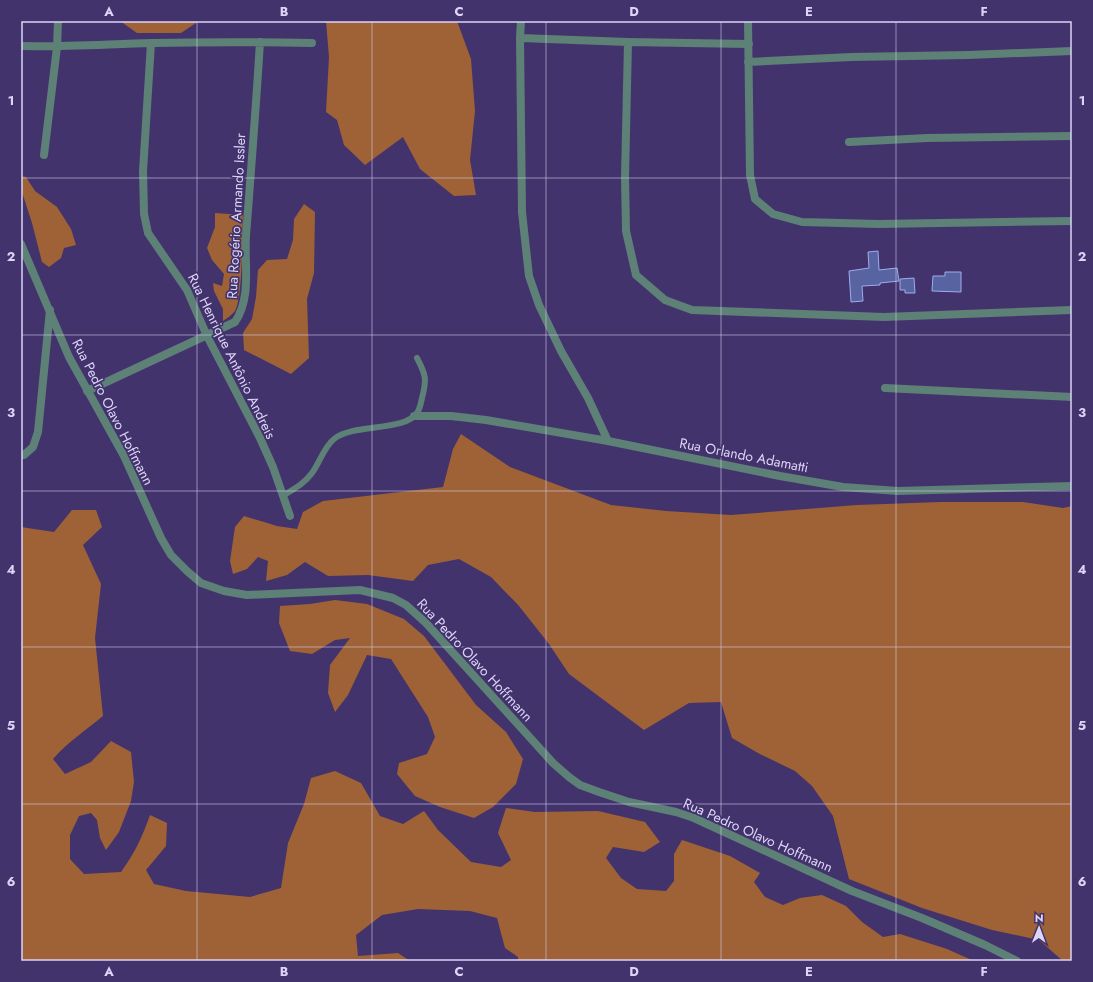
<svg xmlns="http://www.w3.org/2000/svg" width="1093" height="982" font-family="Jost,sans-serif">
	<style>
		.forest { fill: #9e6236 }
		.building { fill: #5863a1; stroke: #9eadee }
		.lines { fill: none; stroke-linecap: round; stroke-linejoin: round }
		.service { stroke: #5d8176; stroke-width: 6 }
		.minor { stroke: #5d8176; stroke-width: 8 }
		.tertiary { stroke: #5d8176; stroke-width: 8 }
		.grid { fill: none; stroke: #dcd5f8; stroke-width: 1; stroke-opacity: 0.55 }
		.labels { text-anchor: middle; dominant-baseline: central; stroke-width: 3.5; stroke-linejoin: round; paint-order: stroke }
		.street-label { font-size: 14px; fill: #dcd5f8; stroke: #43336c }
		.neatline { fill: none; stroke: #dcd5f8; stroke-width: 1.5 }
		.grid-label { font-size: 13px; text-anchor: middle; font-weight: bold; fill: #dcd5f8 }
	</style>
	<rect width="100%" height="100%" fill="#43336c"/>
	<path class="forest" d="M120 21H199L181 33H137Z
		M326 21H457L471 59 475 111 470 160 476 195 454 196 420 169 403 137 365 165 344 145 337 120 326 112 329 57Z
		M21 176 26 177 35 191 57 207 71 229 76 245 64 248 61 258 49 267 42 262 32 223 21 189Z
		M304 204 315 212 314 273 307 299 309 358 291 374 244 350 243 333 252 319 256 297 258 270 267 260 287 259 293 240 294 219Z
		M215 213 243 215C242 234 243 297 235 311 232 315 227 318 223 321V309L214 291 213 283 222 286 224 274 212 260 207 248 215 227Z
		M461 434 510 467 611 505 666 511 731 515 857 505 941 502H1023L1063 508 1072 506V961H1063L1039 940 992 930 922 908 849 879 833 816 812 786 795 771 758 753 732 738 721 702 689 703 644 730 569 674 549 644 519 606 491 577 459 559 428 565 413 581 368 575 328 576 305 562 287 575 266 581 268 561 258 557 247 569 233 574 230 561 235 527 244 516 277 526 297 529 303 512 323 501 443 487 453 449Z
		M72 510H96L102 527 83 545 101 584 95 638 103 716C86 730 68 742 53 759L65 774 91 762 111 741 131 752 134 782 131 801 119 832 106 850 100 838 97 820 91 813 79 816 70 835V859L84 874 121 872C135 852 142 838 150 815L167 823 166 846 146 870 154 884 186 891 250 897 281 888 288 843 304 804 311 778 335 771 361 783 380 816 403 824 424 811 438 830 471 862 501 867 511 860 498 833 506 808 535 812 598 811 645 822 660 842 644 852 613 847 606 858 621 878 637 889 666 891 674 881V854L682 840 730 856 760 873 754 882 765 897 783 905 800 898 822 895 846 906 862 922 883 937 900 934 947 949 974 961H518V957L505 948 497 918 470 911 418 909 382 915 356 935 358 956 398 953 410 961H21V527L54 532Z
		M335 600 367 604 404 619 424 636 476 705 506 732 523 759 516 784 493 807 474 818 440 807 415 796 397 774 399 763 427 754 435 737 428 717 391 659 367 655 348 695 335 712 328 693 330 665 350 638 335 640 312 654 290 651 279 623 280 606 310 604Z"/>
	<path class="building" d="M878 251 879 270 897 268 899 281 880 283V285L862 286 863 301 851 302 849 271 869 268 868 252Z
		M945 272H961V292L932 291 933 276H945Z
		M914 278 915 293H905V290H900V279Z"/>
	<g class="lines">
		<path class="service" d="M284 495C294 489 305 483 312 473 320 462 324 447 334 439 354 423 404 432 417 413 420 409 421 403 422 398 427 379 426 375 417 358"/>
		<path class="minor" d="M521 21 520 38 522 212 529 276 539 305 561 351 588 398 608 441
			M748 21 750 175 755 199 773 214 802 222 879 224 1072 221
			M520 38 628 42 749 44
			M628 42 625 177 626 231 636 275 665 300 692 310 884 317 1072 310
			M151 43 143 171 144 214 148 233 187 290 207 336 260 438 273 467 290 516
			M21 46C65 47 109 44 153 43 206 42 259 42 312 43
			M748 62 851 57 968 55 1072 51
			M849 142 927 138 1072 136
			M44 155 57 47 58 21
			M885 388 1072 397
			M87 391 235 322C252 297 244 264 246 236 251 171 256 107 260 42
			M414 416H451L486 420 608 441 780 476 843 487 898 491 1072 486
			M21 455H24L33 447 38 432 50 310"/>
		<path class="tertiary" d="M21 244 69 357 124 456 161 538 171 555 187 571 201 583 224 591 247 595 360 590 393 598 406 605 426 623 553 763 569 777 580 785 599 792 629 802 676 812 694 818 852 891 922 918 985 945 1017 961"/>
	</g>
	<path class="grid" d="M197 21V961M372 21V961M546 21V961M721 21V961M896 21V961M21 178H1072M21 335H1072M21 491H1072M21 647H1072M21 804H1072"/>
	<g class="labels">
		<g class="street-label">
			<text transform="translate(236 216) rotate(-87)">Rua Rogério Armando Issler</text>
			<text transform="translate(232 356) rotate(64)">Rua Henrique Antônio Andreis</text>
			<text transform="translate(113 412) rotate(63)">Rua Pedro Olavo Hoffmann</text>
			<text transform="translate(744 455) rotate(11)">Rua Orlando Adamatti</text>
			<text transform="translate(475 660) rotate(47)">Rua Pedro Olavo Hoffmann</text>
			<text transform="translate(758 835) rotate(24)">Rua Pedro Olavo Hoffmann</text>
		</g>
	</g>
	<rect width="1093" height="982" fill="none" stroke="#43336c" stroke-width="44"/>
	<g transform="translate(1039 928) rotate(1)" stroke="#43336c" stroke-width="3" paint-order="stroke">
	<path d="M0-3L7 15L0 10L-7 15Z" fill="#dcd5f8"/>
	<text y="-6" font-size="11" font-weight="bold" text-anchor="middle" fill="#dcd5f8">N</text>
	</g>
	<rect x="22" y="22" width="1049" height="938" class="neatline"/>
	<g class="grid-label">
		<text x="109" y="16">A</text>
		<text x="284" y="16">B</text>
		<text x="459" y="16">C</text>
		<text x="634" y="16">D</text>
		<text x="809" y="16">E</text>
		<text x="984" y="16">F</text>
		<text x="11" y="105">1</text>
		<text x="1082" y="105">1</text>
		<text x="11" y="261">2</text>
		<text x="1082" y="261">2</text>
		<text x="11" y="417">3</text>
		<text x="1082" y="417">3</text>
		<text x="11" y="574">4</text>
		<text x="1082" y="574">4</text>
		<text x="11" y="730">5</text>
		<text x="1082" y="730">5</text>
		<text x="11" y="886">6</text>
		<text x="1082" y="886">6</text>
		<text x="109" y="976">A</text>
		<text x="284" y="976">B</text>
		<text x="459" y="976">C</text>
		<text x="634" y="976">D</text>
		<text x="809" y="976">E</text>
		<text x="984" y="976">F</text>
	</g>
</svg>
